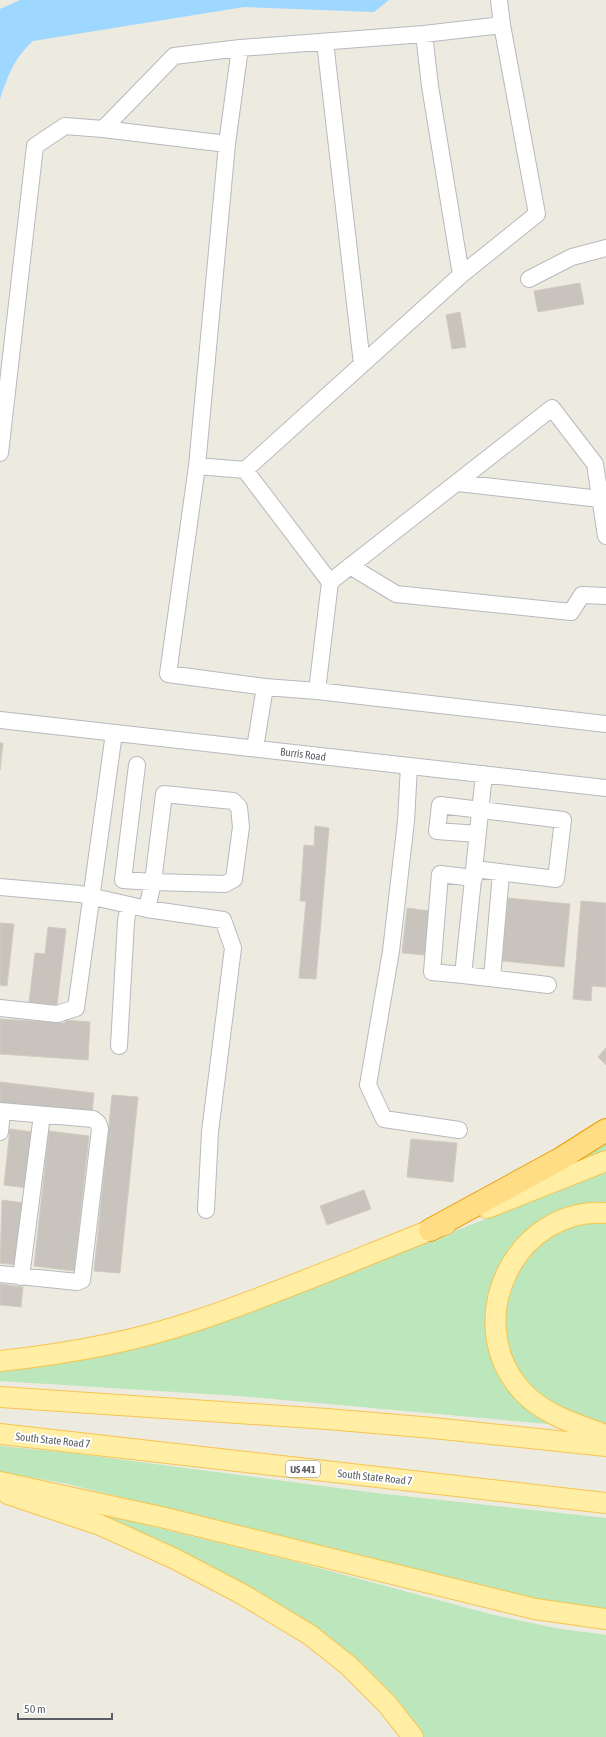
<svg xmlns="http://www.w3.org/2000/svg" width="606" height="1737" font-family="'Asap Condensed',sans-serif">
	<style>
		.green { fill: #bce6bb }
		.water { fill: #9ed7ff }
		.building { fill: #c8c4bd; stroke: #d2cbbe }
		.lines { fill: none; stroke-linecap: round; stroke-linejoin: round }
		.minor-casing { stroke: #b6b9be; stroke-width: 18 }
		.major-casing { stroke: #f8c44e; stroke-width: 22 }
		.highway-casing { stroke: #ed9d00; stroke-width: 24 }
		.minor { stroke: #fff; stroke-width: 16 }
		.major { stroke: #ffeea3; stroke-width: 20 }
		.highway { stroke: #ffdd85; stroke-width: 22 }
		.labels { text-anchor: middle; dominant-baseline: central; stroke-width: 4; stroke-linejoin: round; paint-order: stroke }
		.shield { fill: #fff; stroke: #8b8e91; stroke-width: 1 }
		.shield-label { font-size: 10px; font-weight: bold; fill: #595d62 }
		.street-label { font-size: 11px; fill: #595d62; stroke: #fff }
	</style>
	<rect width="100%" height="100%" fill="#edeae0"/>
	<path class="green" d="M606 1140V1158L564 1166Z
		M606 1171V1207L525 1234 491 1331 549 1422 548 1424 239 1396 0 1381V1365L72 1357 450 1233Z
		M599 1218 606 1219V1425L599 1424 539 1397 511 1362 502 1319 511 1278 546 1236Z
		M0 1446 71 1453 376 1493 606 1518V1609L538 1599 63 1483 0 1472Z
		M78 1508 296 1562 490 1614 555 1628 606 1635V1737H424L401 1705 375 1678 337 1643 278 1609Z"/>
	<path class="water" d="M20 0H389L374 12 244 7 33 41C14 58 8 76 0 99V9Z"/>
	<path class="building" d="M580 283 584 304 538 312 534 291Z
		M460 312 466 347 452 349 446 315Z
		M0 743H3L0 770Z
		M315 826 329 828 316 979 299 978 306 901H300L304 845 314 846Z
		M508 898 570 904 564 967 502 961Z
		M581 901 606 903V987L592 986 591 1001 573 999Z
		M407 908 430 911 425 955 402 953Z
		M0 923 14 924 7 986 0 985Z
		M48 927 66 929 57 1005 29 1002 35 953 45 954Z
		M0 1019 65 1023V1020L90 1022 88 1060 0 1054Z
		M606 1048V1065L598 1057Z
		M0 1082 94 1093 92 1114 0 1104Z
		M112 1095 138 1097 120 1273 94 1271Z
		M10 1129 33 1132 27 1188 4 1185Z
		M49 1131 89 1136 74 1271 34 1266Z
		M411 1139 457 1143 453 1182 407 1177Z
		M364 1190 371 1209 327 1225 320 1206Z
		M2 1200 24 1203 17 1265 0 1263Z
		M0 1284 23 1287 21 1307 0 1305Z"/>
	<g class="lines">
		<g class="minor-casing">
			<path id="minor" d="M424 34 430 86 461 275
				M325 42 362 364
				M103 129 174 56 240 48
				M529 279 572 257 606 248
				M0 453 35 146 65 126 103 129 227 144
				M197 466 245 470
				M458 483 600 499
				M350 566 396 594 571 612 582 595 606 596
				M330 582 245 470 461 275 537 214 502 25
				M265 687 168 674 197 466 227 144 240 48 424 34 502 25 499 0
				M317 691 330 582 552 408 595 464 606 536
				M0 720 606 788
				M255 748 265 687 317 691 606 724
				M137 765 123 880 153 882 225 884 234 879 241 827 239 807 233 801 164 794 153 882 147 909
				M409 766 406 821 391 951 368 1085 384 1119 459 1130
				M484 774 463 975 548 985
				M475 869 556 879 563 820 440 805 437 831 478 834
				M0 887 80 894 147 909 223 920 233 948 210 1132 206 1210
				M463 975 432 972 440 874 474 878
				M492 978 501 873
				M0 1008 57 1014 76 1008 114 733
				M119 1046 126 921 129 905
				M0 1111 93 1119 98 1123 100 1129 82 1280 77 1282 0 1274
				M0 1132 2 1112
				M21 1277 42 1115"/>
		</g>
		<g class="major-casing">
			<path id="major" d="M487 1208 606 1161
				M606 1213C517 1207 463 1316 517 1385 538 1413 575 1424 606 1435
				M0 1361C66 1354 134 1342 198 1320 282 1292 363 1256 446 1224
				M0 1397 327 1419 433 1428 606 1446
				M0 1434 606 1503
				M0 1482 161 1517 535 1609 606 1619
				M8 1494 100 1525 173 1558 242 1594 310 1635 349 1666 387 1704 413 1737"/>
		</g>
		<g class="highway-casing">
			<path id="highway" d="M430 1230 560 1159 606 1130"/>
		</g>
		<use href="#minor" class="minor"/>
		<use href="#major" class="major"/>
		<use href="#highway" class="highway"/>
	</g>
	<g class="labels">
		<rect class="shield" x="286" y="1461" width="34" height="16" rx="3"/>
		<g class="shield-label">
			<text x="303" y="1469">US 441</text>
		</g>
		<g class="street-label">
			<text transform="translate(303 754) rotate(7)">Burris Road</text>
			<text transform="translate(53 1440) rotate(6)">South State Road 7</text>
			<text transform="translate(375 1477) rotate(6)">South State Road 7</text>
		</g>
	</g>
	<path d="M18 1713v6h94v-6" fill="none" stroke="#595d62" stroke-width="2"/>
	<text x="24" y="1713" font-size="12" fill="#595d62" stroke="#ffffff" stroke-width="3" paint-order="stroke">50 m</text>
</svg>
